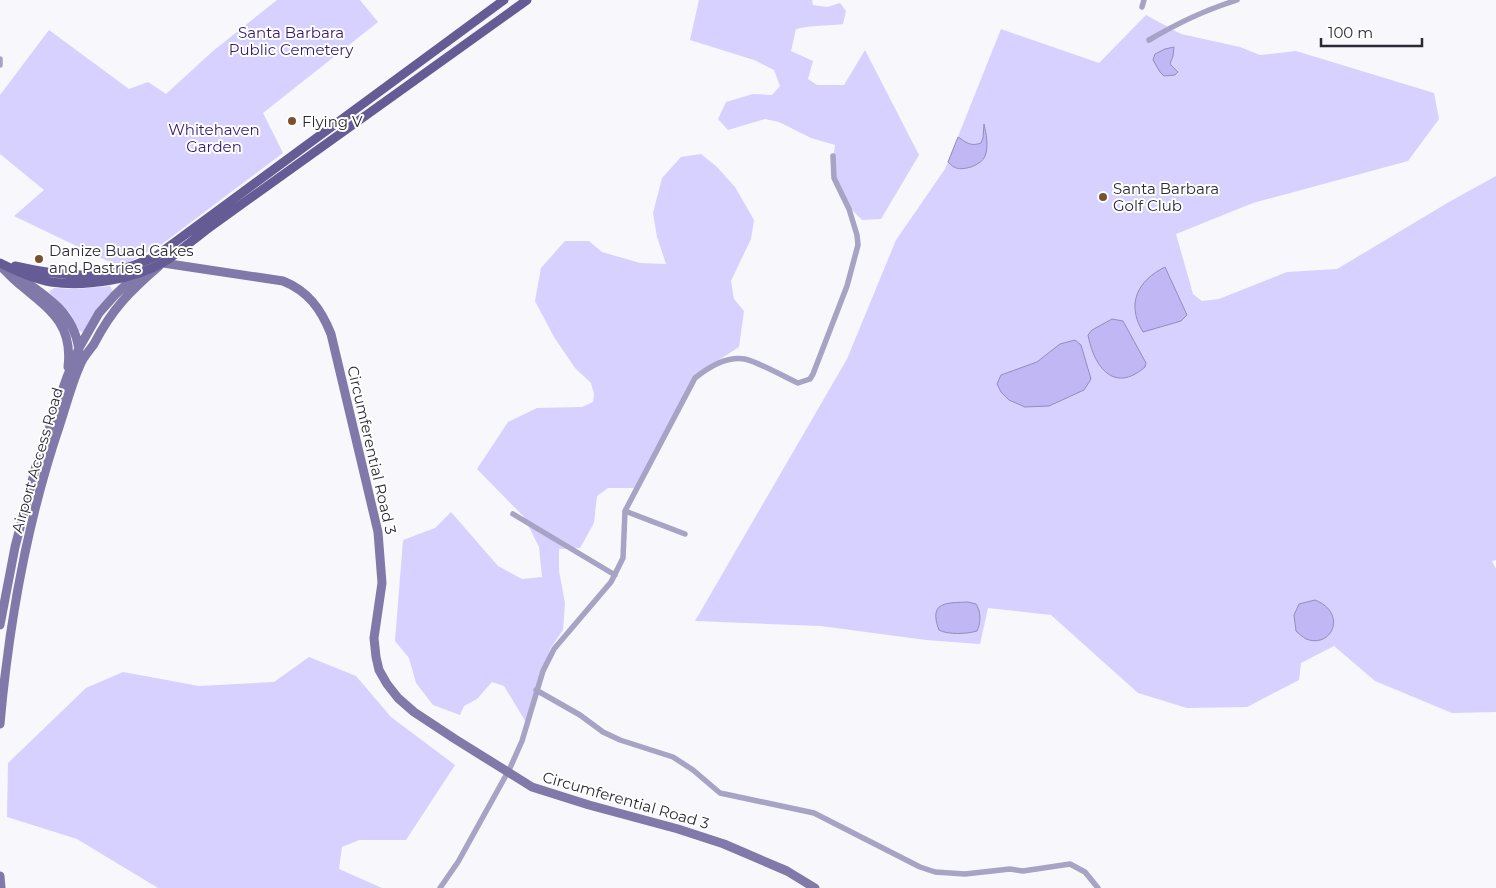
<svg xmlns="http://www.w3.org/2000/svg" width="1496" height="888" font-family="Montserrat,sans-serif">
	<style>
		.green { fill: #d6d1ff }
		.water { fill: #c0b7f4; stroke: #938dba }
		.lines { fill: none; stroke-linecap: round; stroke-linejoin: round }
		.street { stroke: #a7a3c4; stroke-width: 5.5 }
		.secondary { stroke: #8079a9; stroke-width: 9 }
		.primary { stroke: #665c95; stroke-width: 9 }
		.poi-dot { fill: #77522d; stroke: #fff; stroke-width: 2 }
		.labels { text-anchor: middle; dominant-baseline: central; stroke-width: 4; stroke-linejoin: round; paint-order: stroke }
		.park-label { font-size: 15px; fill: #351a6f; stroke: #fff }
		.poi-label { font-size: 15px; fill: #2b2a34; stroke: #fff; text-anchor: start }
		.street-label { font-size: 15px; fill: #2b2a34; stroke: #fff }
	</style>
	<rect width="100%" height="100%" fill="#f7f7fc"/>
	<path class="green" d="M277 0H360L378 22 263 113 283 153 162 244 129 262 116 265 14 216 44 190 0 154V95L49 30 129 89 148 82 166 94 213 51Z
		M699 0H812L813 5 827 7 840 3 846 11 843 24C827 26 812 25 796 29L791 51 813 61 808 79 817 85H844L865 50 919 155 881 219 862 220 845 203 831 172 835 145 811 138 779 122 765 119 728 130 718 119 726 102 753 94 772 95 780 86 774 70 754 60 690 40Z
		M1146 15 1181 34 1240 47 1260 55 1296 51 1434 93 1439 119 1408 161 1253 203 1176 234 1193 294 1202 301 1219 299 1287 272 1337 269 1449 202 1496 176V560L1492 561 1496 569V712L1452 713 1375 681 1334 646 1301 663 1299 680 1247 707 1187 708 1138 693 1051 615 988 608 980 644 926 640 821 626 695 621 847 359 896 240 945 169 1001 29 1099 63Z
		M701 154 717 167 735 187 754 220 751 239 731 281 734 299 744 311 739 347 697 374 637 488H608L597 496 594 523 580 548 559 549V571L565 603 563 630 550 649 527 724 504 686 492 682 477 699 464 706 460 715 433 705 416 683 409 658 395 641 403 540 435 528 451 512 498 566 522 579 542 577 539 547 524 517 477 469 508 422 537 408 582 407 593 402 594 394 591 383 575 368 554 337 535 301 541 268 565 241H589L602 252 640 263 666 264 657 237 653 213 662 178 681 157Z
		M110 286 113 292 84 332 79 331 70 313 49 292 54 288 77 289Z
		M309 657 356 676 391 717 455 765 406 840H359L342 847 339 869 382 888H158L77 839 7 817 8 763 86 688 123 672 199 686 274 682Z"/>
	<path class="water" d="M1174 47 1173 56 1170 64 1178 72 1175 75 1164 76 1160 72 1153 60 1155 54 1165 49Z
		M984 124C986 133 989 146 985 156 982 165 962 172 954 167 952 166 949 163 948 162L958 137C966 142 970 147 981 143L983 138Z
		M1165 267 1187 315 1181 321 1143 332C1126 304 1137 281 1165 267Z
		M1112 319 1123 321 1146 363 1145 367C1114 394 1094 367 1088 335L1092 330Z
		M1075 340 1081 345 1091 379 1084 390 1049 406 1025 407 1009 400 1001 392 997 384 1001 375 1037 362 1060 344Z
		M1315 600C1348 613 1332 649 1306 639 1303 637 1299 634 1296 631L1294 615 1299 604Z
		M968 602 976 604C981 611 981 623 977 631 967 634 948 635 939 630 928 601 947 603 968 602Z"/>
	<g class="lines">
		<path class="street" d="M1142 7 1144 0
			M1149 40C1180 22 1203 11 1237 0
			M0 59V65
			M625 511 685 534
			M513 514 615 575
			M536 690 580 715 603 732 620 740 673 757 693 770 720 793 814 813 920 867 935 872 965 874 1010 869 1023 871 1070 864 1085 872 1098 888
			M440 888 458 862 510 768 522 741 543 671 554 649 611 582 623 558 625 511 695 378C709 367 726 356 745 359 758 362 785 377 798 383L810 379 813 374 847 286 858 245 857 235 849 209 834 178 833 156"/>
		<path class="secondary" d="M0 266C8 273 15 281 23 287 52 311 73 326 68 367
			M19 277C48 297 73 312 79 349
			M0 625 15 547 36 466 67 377 79 348 99 313 115 295 156 256 163 263 283 281C308 291 321 309 331 334L378 532 382 583 374 638 376 657 379 670 387 684 398 698 414 712 455 739 532 787 589 805 678 829 724 844 787 871 815 888
			M0 724C9 622 27 521 60 424 67 403 72 382 81 363 84 356 90 350 94 344 112 309 130 291 159 266
			M0 876 1 888"/>
		<path class="primary" d="M0 263C16 271 33 279 51 282 85 287 134 280 164 262 180 252 195 238 210 227L527 0
			M15 266C70 278 104 281 156 256L504 0"/>
	</g>
	<g class="poi-dot">
		<circle cx="292" cy="121" r="5"/>
		<circle cx="1103" cy="197" r="5"/>
		<circle cx="39" cy="259" r="5"/>
	</g>
	<g class="labels">
		<g class="park-label">
			<text x="291" y="32">Santa Barbara<tspan x="291" dy="17">Public Cemetery</tspan></text>
			<text x="214" y="129">Whitehaven<tspan x="214" dy="17">Garden</tspan></text>
		</g>
		<g class="poi-label">
			<text x="302" y="121">Flying V</text>
			<text x="1113" y="188">Santa Barbara<tspan x="1113" dy="17">Golf Club</tspan></text>
			<text x="49" y="250">Danize Buad Cakes<tspan x="49" dy="17">and Pastries</tspan></text>
		</g>
		<g class="street-label">
			<text transform="translate(372 450) rotate(77)">Circumferential Road 3</text>
			<text transform="translate(37 460) rotate(-74)">Airport Access Road</text>
			<text transform="translate(626 800) rotate(16)">Circumferential Road 3</text>
		</g>
	</g>
	<path d="M1321 38v8h101v-8" fill="none" stroke="#2b2a34" stroke-width="2.5"/>
	<text x="1328" y="38" font-size="15" fill="#2b2a34" stroke="#ffffff" stroke-width="4" paint-order="stroke">100 m</text>
</svg>
